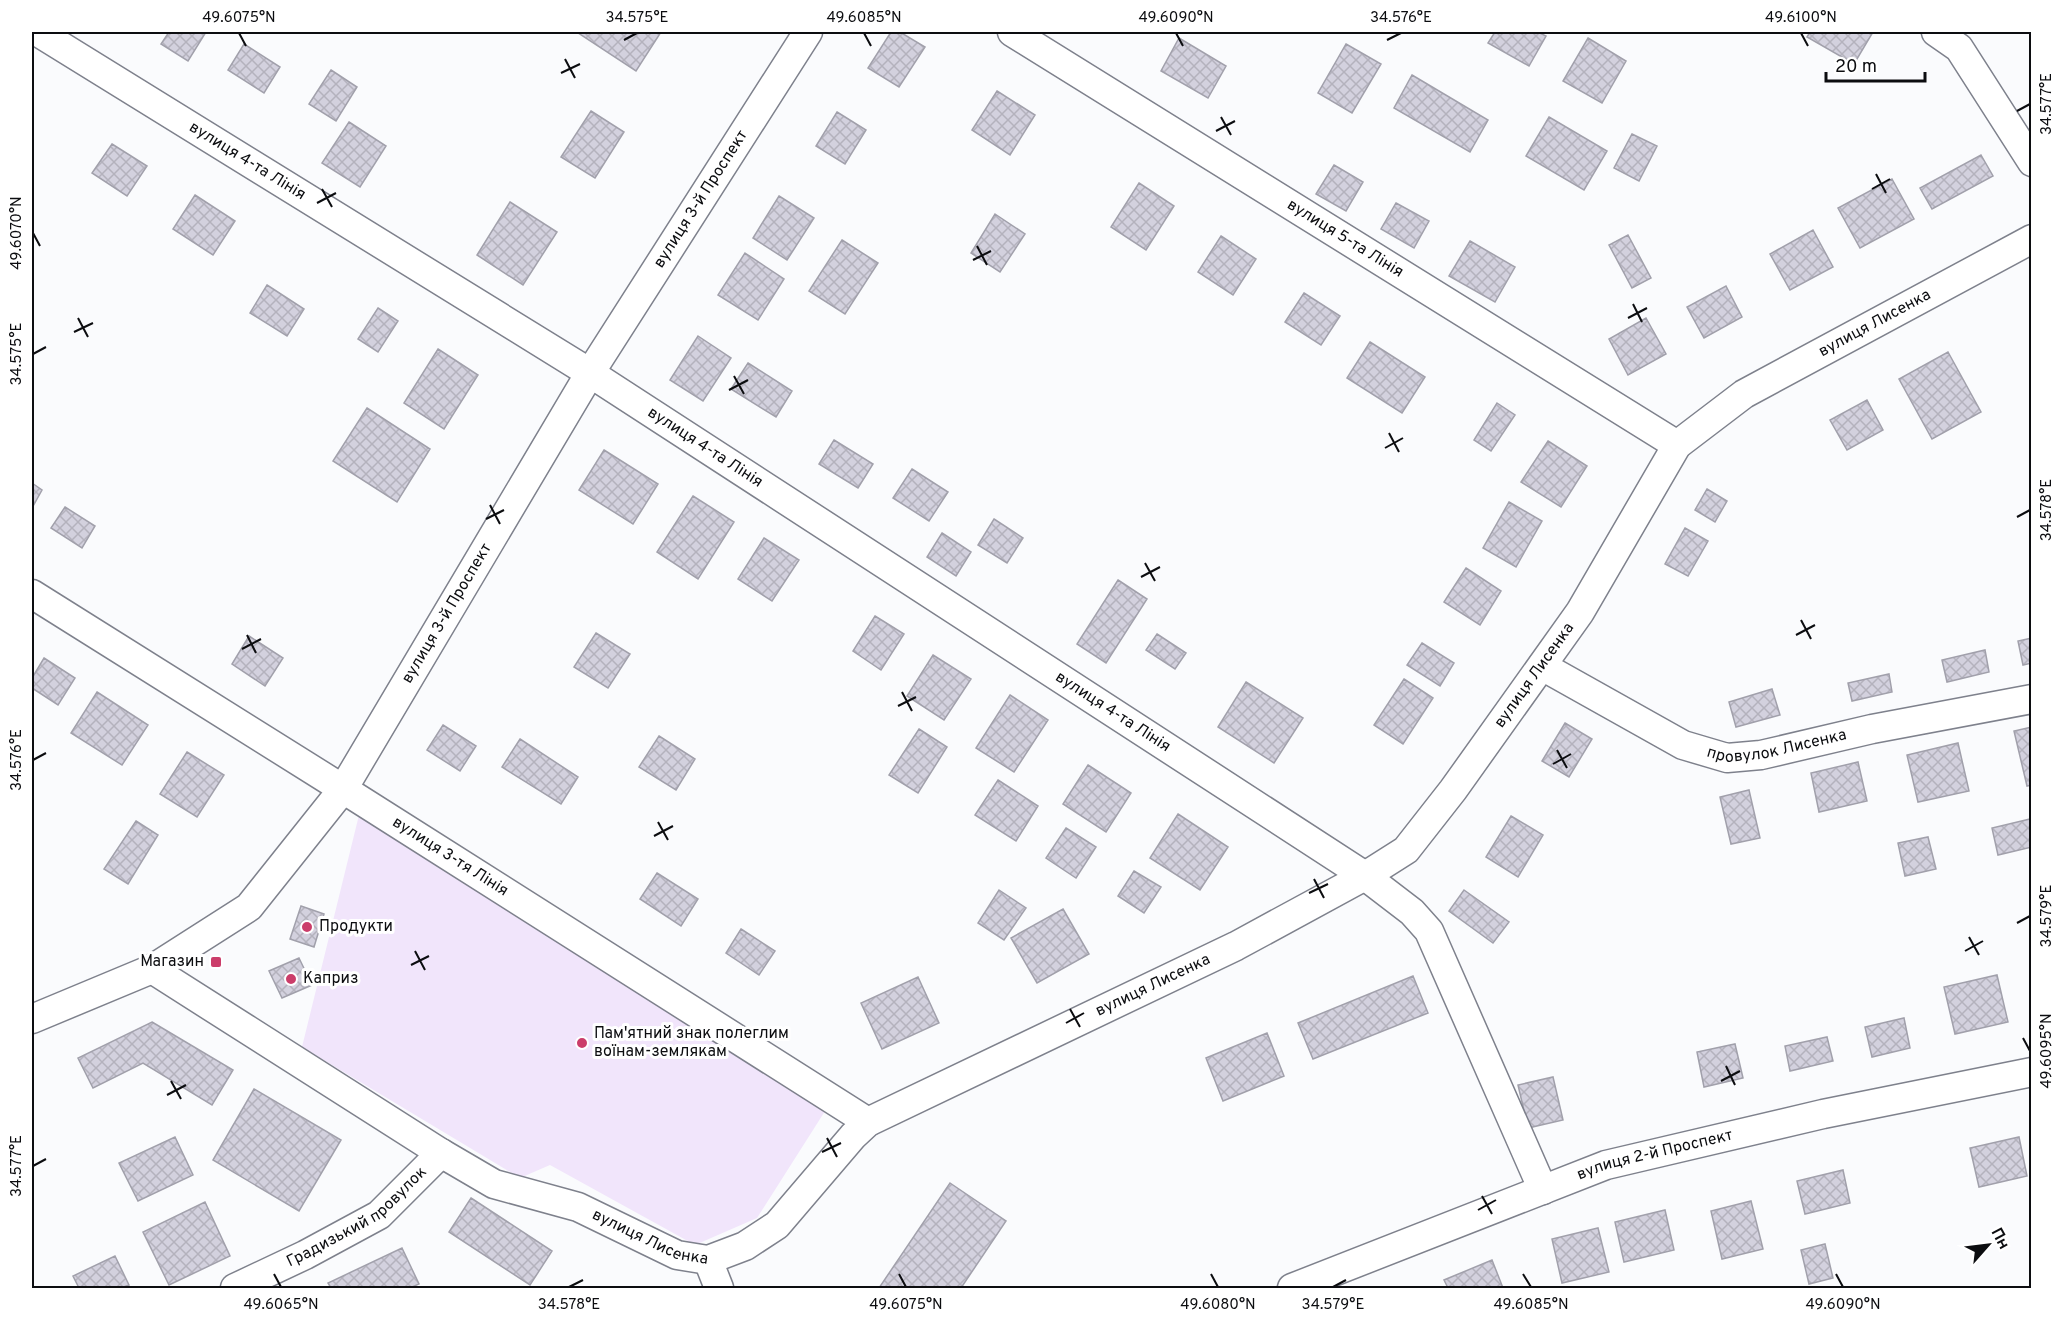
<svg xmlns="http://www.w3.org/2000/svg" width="2063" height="1320" font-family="Overpass,sans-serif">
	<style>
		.park { fill: #f1e5fb }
		.building { fill: url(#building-cross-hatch); stroke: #a1a0ab; stroke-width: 1.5 }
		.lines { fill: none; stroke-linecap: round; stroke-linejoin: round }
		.street-casing { stroke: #7e818c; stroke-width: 31 }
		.street { stroke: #fff; stroke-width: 28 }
		.ticks { fill: none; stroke: #0c0d10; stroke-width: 2 }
		.poi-dot { fill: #cb3d6a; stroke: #fff; stroke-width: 2 }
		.labels { text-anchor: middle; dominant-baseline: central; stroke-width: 6; stroke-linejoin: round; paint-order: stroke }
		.street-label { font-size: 16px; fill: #0c0d10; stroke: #fff }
		.poi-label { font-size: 16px; fill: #0c0d10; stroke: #fff; text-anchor: start }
		.neatline { fill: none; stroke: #0c0d10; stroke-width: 2 }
		.ticks-label { font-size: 15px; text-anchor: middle; fill: #0c0d10 }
	</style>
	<defs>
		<pattern id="building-cross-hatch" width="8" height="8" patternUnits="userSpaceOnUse" patternTransform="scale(1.5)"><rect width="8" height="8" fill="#d3d1de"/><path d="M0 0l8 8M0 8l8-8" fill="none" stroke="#b4b2bd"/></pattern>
	</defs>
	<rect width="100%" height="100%" fill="#fafbfd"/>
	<path class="park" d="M359 815 827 1108 757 1218 695 1245 550 1165 520 1178 302 1047Z"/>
	<path class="building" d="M169 32H206L188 61 161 44Z
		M579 32H661L636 71 578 33Z
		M891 32H900L925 47 899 87 868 68Z
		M1495 32H1538L1546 36 1529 66 1488 43Z
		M1810 32H1873L1854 64 1807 37Z
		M1179 38 1226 66 1208 98 1161 71Z
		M1588 38 1626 61 1602 103 1563 81Z
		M244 44 280 67 264 93 228 70Z
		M1346 44 1381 64 1352 113 1318 93Z
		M331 70 357 87 336 121 309 104Z
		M1412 75 1488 120 1470 152 1394 108Z
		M997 91 1035 115 1010 155 972 130Z
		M591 111 624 132 595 178 561 157Z
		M837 112 866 130 845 164 816 146Z
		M1549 117 1607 151 1584 190 1526 156Z
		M349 122 386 146 360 187 322 163Z
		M1632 134 1657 146 1639 181 1614 168Z
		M112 144 147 166 127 196 92 173Z
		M1981 155 1993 176 1932 209 1920 188Z
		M1334 165 1363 182 1346 211 1316 194Z
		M1892 179 1914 219 1860 248 1838 208Z
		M1139 183 1174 206 1146 250 1111 227Z
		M195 195 235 221 213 255 173 229Z
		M779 196 814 218 787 260 753 238Z
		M510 202 557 232 523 285 477 255Z
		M1396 203 1429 221 1414 248 1381 229Z
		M995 214 1025 234 1000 272 971 253Z
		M1813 230 1833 267 1790 290 1770 254Z
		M1628 235 1651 278 1632 288 1609 245Z
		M1221 236 1256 259 1233 295 1198 272Z
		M842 240 878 263 845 314 809 291Z
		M1470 241 1515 267 1495 302 1449 276Z
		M745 253 784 279 758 320 718 295Z
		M267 285 304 309 287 336 250 313Z
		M1726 286 1742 317 1704 338 1687 307Z
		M1304 293 1340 316 1321 345 1285 322Z
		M378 308 398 321 378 352 358 339Z
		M1646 318 1666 354 1628 375 1609 339Z
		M698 336 731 358 703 401 670 380Z
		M1370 342 1425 377 1402 413 1347 378Z
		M438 349 478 375 444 429 404 403Z
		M1948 352 1981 412 1932 439 1899 379Z
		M748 363 792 391 776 417 731 389Z
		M1867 400 1883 430 1847 450 1830 420Z
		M1497 403 1515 415 1491 451 1474 440Z
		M367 408 430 449 397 502 333 461Z
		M834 440 873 464 858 488 819 464Z
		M1548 441 1587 466 1561 507 1521 482Z
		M604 450 658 484 633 524 579 490Z
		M912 469 948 492 929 521 893 498Z
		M32 483 42 490 32 508Z
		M1707 489 1727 501 1715 522 1695 510Z
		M693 496 734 522 698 579 657 552Z
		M1509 502 1542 521 1516 567 1483 548Z
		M65 507 95 526 82 548 51 528Z
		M994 519 1023 538 1007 563 978 545Z
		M1685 528 1708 541 1688 576 1665 564Z
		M942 533 971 552 956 576 927 557Z
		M764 538 799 560 772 601 738 579Z
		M1466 568 1501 591 1480 625 1444 602Z
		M1118 580 1147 599 1106 663 1077 644Z
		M875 616 904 634 881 670 853 651Z
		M596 633 630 654 608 688 574 667Z
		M1157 634 1186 653 1175 669 1146 650Z
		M249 636 283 658 265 686 232 664Z
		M2032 638V663L2023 665 2018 641Z
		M1422 643 1454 663 1440 686 1407 665Z
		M1985 650 1989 672 1947 682 1942 660Z
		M933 655 971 679 944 720 907 696Z
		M44 658 75 678 58 705 32 688V678Z
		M1889 674 1892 692 1852 701 1848 683Z
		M1404 679 1433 698 1403 744 1374 725Z
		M1246 682 1303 718 1274 763 1218 727Z
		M1772 689 1780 715 1736 727 1729 702Z
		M97 692 148 725 122 765 71 733Z
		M1010 695 1048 720 1014 772 976 748Z
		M1565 723 1592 739 1569 777 1542 761Z
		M443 725 476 746 460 771 427 750Z
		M2032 727V785L2027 786 2014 731Z
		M919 729 947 747 918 793 889 775Z
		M659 736 695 759 676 790 639 767Z
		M520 739 578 777 561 804 502 767Z
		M1958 743 1969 791 1918 802 1907 755Z
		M187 752 224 775 197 817 160 794Z
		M1858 762 1867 801 1819 812 1811 773Z
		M1088 765 1131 793 1106 832 1063 804Z
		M998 780 1038 806 1016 841 975 815Z
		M1749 790 1760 838 1731 844 1720 797Z
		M1178 814 1228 847 1200 890 1150 858Z
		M1511 816 1543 835 1518 877 1486 857Z
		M2030 819 2032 847 1998 855 1992 828Z
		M136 821 158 835 128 884 104 869Z
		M1066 828 1096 847 1076 878 1046 858Z
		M1928 837 1936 869 1905 876 1898 843Z
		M1134 871 1161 887 1144 913 1118 896Z
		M657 873 698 899 681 926 640 899Z
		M999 890 1026 908 1004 940 978 923Z
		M1464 890 1509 922 1493 943 1449 911Z
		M301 906 324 914 314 947 290 939Z
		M1063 909 1089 954 1037 983 1011 938Z
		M741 929 775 951 759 975 726 953Z
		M299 958 312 985 282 998 269 971Z
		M1997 975 2008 1022 1955 1034 1944 987Z
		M1413 976 1428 1013 1313 1059 1298 1023Z
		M918 977 939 1023 882 1049 861 1003Z
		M1904 1018 1910 1048 1872 1057 1865 1027Z
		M152 1022 233 1070 212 1105 143 1063 93 1088 78 1058Z
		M1267 1033 1284 1076 1223 1101 1206 1058Z
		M1827 1037 1833 1061 1790 1071 1785 1046Z
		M1735 1044 1743 1078 1704 1087 1697 1052Z
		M1553 1077 1563 1120 1528 1128 1518 1085Z
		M254 1089 341 1140 299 1211 213 1160Z
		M175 1137 193 1175 138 1201 119 1163Z
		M2019 1137 2027 1176 1979 1187 1970 1148Z
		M1843 1170 1850 1203 1805 1214 1797 1181Z
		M950 1183 1006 1221 961 1288H879Z
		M471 1198 552 1251 530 1285 449 1232Z
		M1751 1201 1763 1249 1722 1259 1711 1211Z
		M205 1202 230 1256 169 1285 143 1232Z
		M1665 1210 1674 1250 1624 1262 1615 1222Z
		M1598 1228 1609 1272 1562 1283 1552 1239Z
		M1825 1244 1833 1278 1809 1284 1801 1250Z
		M402 1248 419 1284 410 1288H331L328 1283Z
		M115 1256 129 1285 121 1288H79L73 1276Z
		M1492 1260 1503 1288H1448L1444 1280Z"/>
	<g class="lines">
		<g class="street-casing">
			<g id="street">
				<path id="s1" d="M38 32 590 373 1365 876 1412 912 1429 931 1543 1190"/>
				<path id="s2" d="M1012 32 1677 445"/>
				<path d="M1936 32 1959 48 2032 162"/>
				<path id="s3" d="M32 594 343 789 868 1122"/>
				<path id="s4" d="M1542 666 1683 745 1727 758 1761 755 1872 729 2032 699"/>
				<path id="s5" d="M152 969 441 1153 494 1184 578 1207 677 1255 708 1260 745 1246 777 1225 853 1136 868 1122 1236 946 1365 876 1406 850 1453 790 1580 612 1677 445 1744 394 2032 239"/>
				<path id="s6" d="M32 1019 152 969 249 907 343 789 590 373 808 32"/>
				<path d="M708 1260 719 1288"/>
				<path id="s7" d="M235 1288 305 1255 379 1215 441 1153"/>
				<path id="s8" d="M1292 1288 1606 1165 1823 1114 2032 1072"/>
			</g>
		</g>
		<use href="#street" class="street"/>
	</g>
	<path class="ticks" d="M239 33 246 46M864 33 871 46M1176 33 1183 46M1801 33 1808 46M624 40 637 33M1387 40 1401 33M565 59 575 78M561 73 580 64M2017 111 2030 104M1221 117 1231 135M1216 131 1235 121M1876 174 1886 193M322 189 332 207M1872 189 1890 179M317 203 336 193M33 233 40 246M977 246 987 265M973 260 991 251M1633 304 1642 322M78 318 88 337M1628 318 1647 308M74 332 93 323M33 354 46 347M734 376 744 394M729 390 748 380M1389 433 1399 452M1385 448 1403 438M490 505 500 524M2017 517 2030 510M486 519 504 510M1145 563 1155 581M1141 577 1160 567M1801 620 1811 639M247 635 256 653M1796 635 1815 625M242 649 261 639M902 692 912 711M898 706 916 697M1557 750 1567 768M33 760 46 753M1553 764 1571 754M658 822 668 840M654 836 673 826M1314 879 1324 898M1309 893 1328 884M2017 923 2030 916M1969 937 1979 955M415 951 425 970M1965 951 1983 941M411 965 429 956M1070 1009 1080 1027M1066 1023 1084 1013M2023 1038 2030 1051M1726 1066 1735 1085M171 1081 181 1099M1721 1081 1740 1071M167 1095 186 1085M827 1138 837 1157M822 1152 841 1143M33 1166 46 1159M1482 1196 1492 1214M1478 1210 1496 1200M274 1274 281 1287M899 1274 906 1287M1211 1274 1218 1287M1523 1274 1531 1287M1836 1274 1843 1287M569 1287 583 1280M1333 1287 1346 1280"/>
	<g class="poi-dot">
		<circle cx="307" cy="927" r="6"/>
		<rect x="210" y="956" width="12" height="12" rx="3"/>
		<circle cx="291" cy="979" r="6"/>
		<circle cx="582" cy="1043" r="6"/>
	</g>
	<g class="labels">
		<g class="street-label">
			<text stroke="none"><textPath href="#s1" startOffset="246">вулиця 4-та Лінія</textPath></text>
			<text stroke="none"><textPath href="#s6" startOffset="1086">вулиця 3-й Проспект</textPath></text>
			<text stroke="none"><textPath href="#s2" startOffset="392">вулиця 5-та Лінія</textPath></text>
			<text stroke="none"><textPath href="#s5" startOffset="2172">вулиця Лисенка</textPath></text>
			<text stroke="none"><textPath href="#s1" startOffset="786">вулиця 4-та Лінія</textPath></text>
			<text stroke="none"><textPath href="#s6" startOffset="600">вулиця 3-й Проспект</textPath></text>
			<text stroke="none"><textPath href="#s5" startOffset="1668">вулиця Лисенка</textPath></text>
			<text stroke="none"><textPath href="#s1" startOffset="1272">вулиця 4-та Лінія</textPath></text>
			<text stroke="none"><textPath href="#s4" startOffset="258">провулок Лисенка</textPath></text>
			<text stroke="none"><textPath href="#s3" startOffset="494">вулиця 3-тя Лінія</textPath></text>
			<text stroke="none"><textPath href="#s5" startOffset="1164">вулиця Лисенка</textPath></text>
			<text stroke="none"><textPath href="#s8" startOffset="387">вулиця 2-й Проспект</textPath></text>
			<text stroke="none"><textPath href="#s7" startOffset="142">Градизький провулок</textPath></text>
			<text stroke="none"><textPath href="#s5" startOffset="570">вулиця Лисенка</textPath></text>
		</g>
		<g class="poi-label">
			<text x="319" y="927">Продукти</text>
			<text x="204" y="962" text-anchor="end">Магазин</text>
			<text x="303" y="979">Каприз</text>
			<text x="594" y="1034">Пам'ятний знак полеглим<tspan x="594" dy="18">воїнам-землякам</tspan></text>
		</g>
	</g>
	<rect width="2063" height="1320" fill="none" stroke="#ffffff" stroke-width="66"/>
	<g transform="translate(1988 1245) rotate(62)" stroke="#ffffff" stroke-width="4.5" paint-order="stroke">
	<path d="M0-4.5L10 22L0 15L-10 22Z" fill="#0c0d10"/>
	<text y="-9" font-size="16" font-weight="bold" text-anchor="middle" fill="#0c0d10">Пн</text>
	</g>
	<path d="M1826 72v9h99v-9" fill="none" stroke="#0c0d10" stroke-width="3"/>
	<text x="1835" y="72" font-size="18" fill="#0c0d10" stroke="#ffffff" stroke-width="4.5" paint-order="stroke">20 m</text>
	<rect x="33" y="33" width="1997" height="1254" class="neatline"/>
	<g class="ticks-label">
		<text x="239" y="22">49.6075°N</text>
		<text x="637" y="22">34.575°E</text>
		<text x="864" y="22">49.6085°N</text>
		<text x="1176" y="22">49.6090°N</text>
		<text x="1401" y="22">34.576°E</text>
		<text x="1801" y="22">49.6100°N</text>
		<text transform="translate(2046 104) rotate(-90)" y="5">34.577°E</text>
		<text transform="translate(16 233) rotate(-90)" y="5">49.6070°N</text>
		<text transform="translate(16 354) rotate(-90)" y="5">34.575°E</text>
		<text transform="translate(2046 510) rotate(-90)" y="5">34.578°E</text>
		<text transform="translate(16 760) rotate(-90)" y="5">34.576°E</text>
		<text transform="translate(2046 916) rotate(-90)" y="5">34.579°E</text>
		<text transform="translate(2046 1051) rotate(-90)" y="5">49.6095°N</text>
		<text transform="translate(16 1166) rotate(-90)" y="5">34.577°E</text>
		<text x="281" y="1309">49.6065°N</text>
		<text x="569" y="1309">34.578°E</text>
		<text x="906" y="1309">49.6075°N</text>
		<text x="1218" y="1309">49.6080°N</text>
		<text x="1333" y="1309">34.579°E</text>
		<text x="1531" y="1309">49.6085°N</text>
		<text x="1843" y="1309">49.6090°N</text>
	</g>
</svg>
